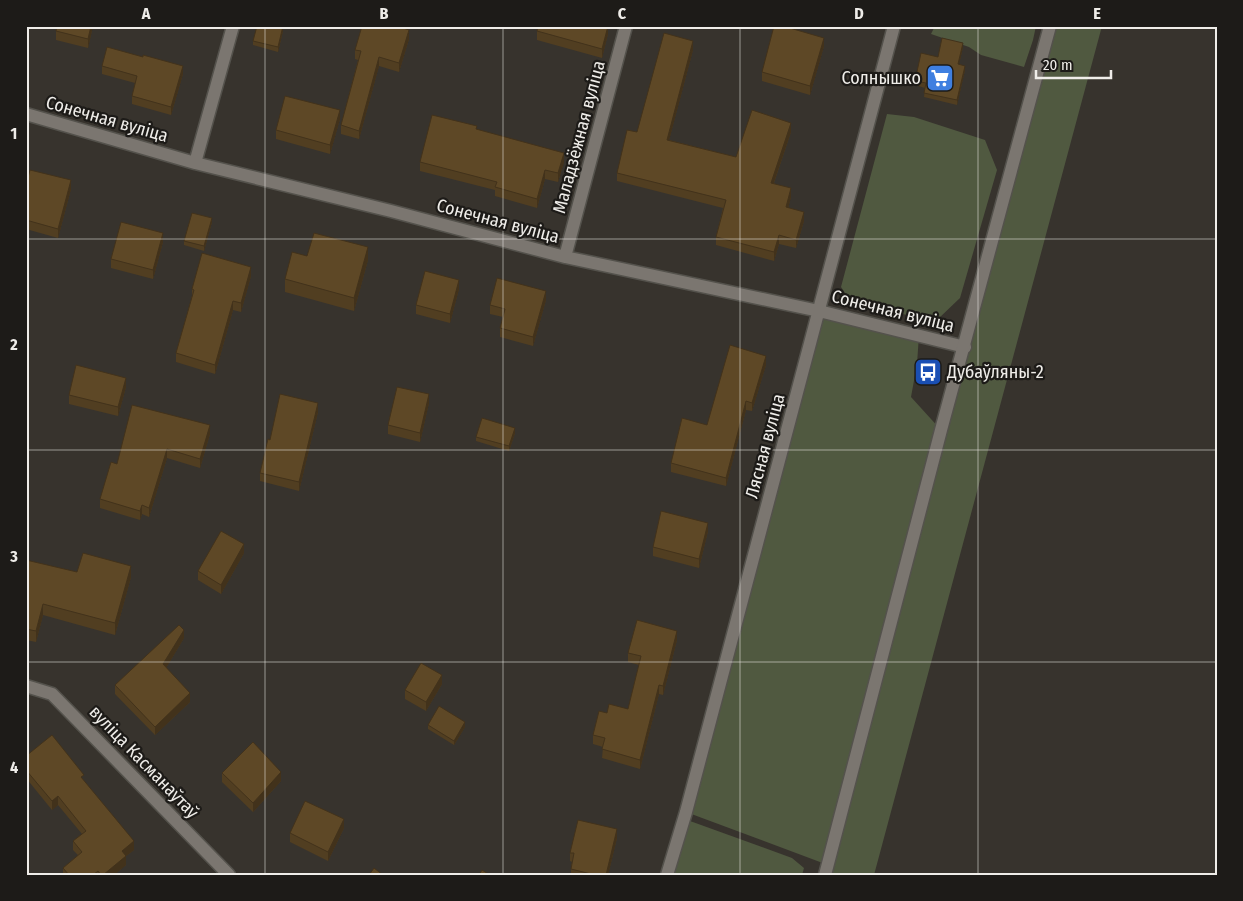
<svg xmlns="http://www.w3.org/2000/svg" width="1243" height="901" font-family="'Fira Sans Condensed',sans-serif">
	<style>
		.green { fill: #505940 }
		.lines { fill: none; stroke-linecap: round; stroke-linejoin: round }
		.street-casing { stroke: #54524c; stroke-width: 15 }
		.secondary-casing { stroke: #54524c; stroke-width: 15 }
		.street { stroke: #7b7670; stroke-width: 12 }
		.secondary { stroke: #7b7670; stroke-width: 12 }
		.wall { fill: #513e21 }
		.shaded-wall { fill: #42321b }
		.building { fill: #5e4826; stroke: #42321b }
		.grid { fill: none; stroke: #efede9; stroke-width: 1; stroke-opacity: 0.55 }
		.labels { text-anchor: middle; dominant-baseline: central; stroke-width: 4.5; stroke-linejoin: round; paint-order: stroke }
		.poi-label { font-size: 18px; fill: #efede9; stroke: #1d1b18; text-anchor: end }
		.street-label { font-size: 18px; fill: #efede9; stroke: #1d1b18 }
		.neatline { fill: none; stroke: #efede9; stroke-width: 2 }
		.grid-label { font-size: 16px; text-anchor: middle; font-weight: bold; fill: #efede9 }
	</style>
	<rect width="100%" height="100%" fill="#37332d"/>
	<path class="green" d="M935 26H1036L1033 40 1024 67 981 55 969 47 931 34Z
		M1051 26H1102L874 875H825L828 865 686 812 819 311 919 335 917 364 911 397 941 430Z
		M887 114 914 117 985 140 997 170 960 298 938 319 918 318 850 300 841 287Z
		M690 821 792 858 804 868 802 875H674Z"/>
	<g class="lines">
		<g class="street-casing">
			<path id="street" d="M26 114 195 163 391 211 565 257 819 311 965 347
				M195 163 233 26
				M565 257 626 26
				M26 686 52 694 229 875
				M667 875 686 812 894 26"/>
		</g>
		<g class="secondary-casing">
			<path id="secondary" d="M825 875 941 430 1050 26"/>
		</g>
		<use href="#street" class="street"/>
		<use href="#secondary" class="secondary"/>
	</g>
	<path class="wall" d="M93 26 88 48 56 40V31Z
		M283 31 278 52 253 45V41Z
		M537 31 608 34 602 58 537 40Z
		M409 39 399 72 379 66 359 139 341 134V125L358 60 355 59V50Z
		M824 46 810 95 762 81V72Z
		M963 47 959 64 965 70 957 105 924 97 925 88 915 85V81L938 57Z
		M693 50 669 140 736 157 791 132 774 183 791 197 788 208 804 221 796 248 779 244 774 261 716 245V237L723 208 617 181V173L637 132Z
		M102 66 183 74 171 115 132 104V96L135 83 102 74Z
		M340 119 330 154 276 139V130Z
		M477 129 564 162 558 182 545 179 537 208 495 196V190L420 171V162Z
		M26 185 71 189 58 238 26 229Z
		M212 222 204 251 184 245V241Z
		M163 242 153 279 111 268V259Z
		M307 256 368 260 354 311 285 292V279Z
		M251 276 241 312 233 310 215 374 176 362V353L192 296V289Z
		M459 289 450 323 416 314V305Z
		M546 300 533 346 500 337V328L503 317 490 314V305Z
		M766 365 752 411 746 410 726 486 671 472V463L707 425Z
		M126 387 118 416 69 404V395Z
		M429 403 420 442 388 434V425Z
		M318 412 299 491 260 481V473L270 440Z
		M515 433 509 451 476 441V437Z
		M210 434 200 468 167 458 149 517 142 514 140 520 100 508V499L117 464Z
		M708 531 699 568 653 556V547Z
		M244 553 221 594 198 580V571Z
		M26 560 77 572 131 577 115 635 43 615 36 642 26 640Z
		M184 638 166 668 190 702 155 735 115 694V685Z
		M677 640 663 695 659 694 640 769 602 758 603 747 593 744V735L607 713 628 709 639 665 628 662V653Z
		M442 684 426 711 405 699V690Z
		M428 725 465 727 454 745 428 729Z
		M26 756 84 781 134 850 126 856V865L114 875H63V868L78 855 73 850V841L82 834 58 805 52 810 26 778Z
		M222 773 281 781 253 812 222 782Z
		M344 828 328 861 290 842V833Z
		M617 838 608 875H571V869L572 862 570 861V853Z"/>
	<path class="shaded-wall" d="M91 26H93L88 48V39Z
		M283 26V31L278 52V47Z
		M608 26V34L602 58V49Z
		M409 30V39L399 72V63Z
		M824 38V46L810 95V86Z
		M693 41V50L667 148V140Z
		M963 43V47L958 69V64Z
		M379 57V66L359 139V131Z
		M183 66V74L171 115V107Z
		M965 66V70L957 105V100Z
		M340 110V119L330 154V145Z
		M791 123V132L771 191V183Z
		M564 153V162L558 182V173Z
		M545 170V179L537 208V199Z
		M71 180V189L58 238V229Z
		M791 188V197L786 216V207Z
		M804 212V221L796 248V240Z
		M212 218V222L204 251V246Z
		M163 233V242L153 279V270Z
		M779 235V244L774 261V252Z
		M368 247V260L354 311V298Z
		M251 267V276L241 312V303Z
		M459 280V289L450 323V314Z
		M546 291V300L533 346V337Z
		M233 301V310L215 374V365Z
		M766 356V365L752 411V403Z
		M126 378V387L118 416V407Z
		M429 394V403L420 442V433Z
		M746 401V410L726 486V478Z
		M318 403V412L299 491V482Z
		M210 425V434L200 468V459Z
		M515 428V433L509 451V446Z
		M167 449V458L149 517V508Z
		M142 505V514L140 520V511Z
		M708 523V531L699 568V559Z
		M244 544V553L221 594V585Z
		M131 566V577L115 635V623Z
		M43 604V615L36 642V631Z
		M184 630V638L163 673V664Z
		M677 631V640L663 695V686Z
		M442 675V684L426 711V702Z
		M659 685V694L640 769V760Z
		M190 693V702L155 735V727Z
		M465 722V727L454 745V741Z
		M281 772V781L253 812V803Z
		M58 796V805L52 810V801Z
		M344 819V828L328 861V852Z
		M617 829V838L608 875H606Z
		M134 841V850L122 859V851Z
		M126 856V865L114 875H103Z"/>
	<path class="building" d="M57 26H91L88 39 56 31Z
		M257 26H283L278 47 253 41Z
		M362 26H397L409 30 399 63 379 57 359 131 341 125 361 51 355 50Z
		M538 26H608L602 49 537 31Z
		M774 26H783L824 38 810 86 762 72Z
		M664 33 693 41 667 140 736 157 752 110 791 123 771 183 791 188 786 207 804 212 796 240 779 235 774 252 716 237 726 200 617 173 627 130 637 132Z
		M942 38 963 43 958 64 965 66 957 100 924 93 926 83 915 81 921 53 938 57Z
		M107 47 143 57V55L183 66 171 107 132 96 137 76 102 66Z
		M285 96 340 110 330 145 276 130Z
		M432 115 477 126 476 129 564 153 558 173 545 170 537 199 495 187 497 182 420 162Z
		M30 170 71 180 58 229 26 220V185Z
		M192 213 212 218 204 246 184 241Z
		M121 222 163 233 153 270 111 259Z
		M314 233 368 247 354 298 285 279 292 252 307 256Z
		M202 253 251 267 241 303 233 301 215 365 176 353 194 290 192 289Z
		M425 271 459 280 450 314 416 305Z
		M497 278 546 291 533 337 500 328 505 309 490 305Z
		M730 345 766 356 752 403 746 401 726 478 671 463 682 418 707 425Z
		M76 365 126 378 118 407 69 395Z
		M397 387 429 394 420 433 388 425Z
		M280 394 318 403 299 482 260 473 268 439 270 440Z
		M132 405 210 425 200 459 167 449 149 508 142 505 140 511 100 499 111 462 117 464Z
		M482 418 515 428 509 446 476 437Z
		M661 511 708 523 699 559 653 547Z
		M221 531 244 544 221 585 198 571Z
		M83 553 131 566 115 623 43 604 36 631 26 629V560L77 572Z
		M637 620 677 631 663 686 659 685 640 760 602 749 605 738 593 735 599 711 607 713 609 704 628 709 641 656 628 653Z
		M179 625 184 630 163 664 190 693 155 727 115 685Z
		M421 663 442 675 426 702 405 690Z
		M439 706 465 722 454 741 428 725Z
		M52 735 84 775 81 777 134 841 122 851 126 856 103 875H101L98 871 93 875H69L63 868 82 852 73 841 86 831 58 796 52 801 26 770V756Z
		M253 742 281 772 253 803 222 773Z
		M305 801 344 819 328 852 290 833Z
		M578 820 617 829 606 875H595L571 869 574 853H570Z
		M374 868 383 875H369Z
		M482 870 490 875H479Z"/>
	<path class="grid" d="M265 26V875M503 26V875M740 26V875M978 26V875M26 239H1217M26 450H1217M26 662H1217"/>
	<defs>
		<g id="supermarket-square" transform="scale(1.4375)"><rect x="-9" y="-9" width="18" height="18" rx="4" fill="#3f7fe0" stroke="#1d1b18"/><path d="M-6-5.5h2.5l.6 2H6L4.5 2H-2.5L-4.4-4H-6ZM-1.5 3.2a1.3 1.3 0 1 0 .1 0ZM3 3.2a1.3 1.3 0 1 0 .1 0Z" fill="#fff"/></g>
		<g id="bus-square" transform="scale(1.4375)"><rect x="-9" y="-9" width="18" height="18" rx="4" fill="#1a4fb4" stroke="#1d1b18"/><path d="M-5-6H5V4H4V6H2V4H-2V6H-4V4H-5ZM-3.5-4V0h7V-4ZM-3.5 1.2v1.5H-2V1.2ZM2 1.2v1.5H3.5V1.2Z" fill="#fff"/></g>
	</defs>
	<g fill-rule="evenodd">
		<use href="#supermarket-square" x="940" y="78"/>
		<use href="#bus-square" x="928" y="372"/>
	</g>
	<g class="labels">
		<g class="poi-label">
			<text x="921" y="78">Солнышко</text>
			<text x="947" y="372" text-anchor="start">Дубаўляны-2</text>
		</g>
		<g class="street-label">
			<text transform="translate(107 119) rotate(16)">Сонечная вуліца</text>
			<text transform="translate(579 137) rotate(-75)">Маладзёжная вуліца</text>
			<text transform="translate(498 221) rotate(15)">Сонечная вуліца</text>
			<text transform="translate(893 311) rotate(14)">Сонечная вуліца</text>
			<text transform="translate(765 446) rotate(-75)">Лясная вуліца</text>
			<text transform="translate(144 762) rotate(46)">вуліца Касманаўтаў</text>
		</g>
	</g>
	<rect width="1243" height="901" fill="none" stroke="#1d1b18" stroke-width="55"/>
	<path d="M1036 70v8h75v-8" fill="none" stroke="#efede9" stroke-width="2.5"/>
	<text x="1043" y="70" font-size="15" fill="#efede9" stroke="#1d1b18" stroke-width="4" paint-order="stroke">20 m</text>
	<rect x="28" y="28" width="1188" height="846" class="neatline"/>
	<g class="grid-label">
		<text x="146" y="19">A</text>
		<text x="384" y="19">B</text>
		<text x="622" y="19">C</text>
		<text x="859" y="19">D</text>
		<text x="1097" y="19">E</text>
		<text x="14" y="139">1</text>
		<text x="14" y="350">2</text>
		<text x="14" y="562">3</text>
		<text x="14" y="773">4</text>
	</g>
</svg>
